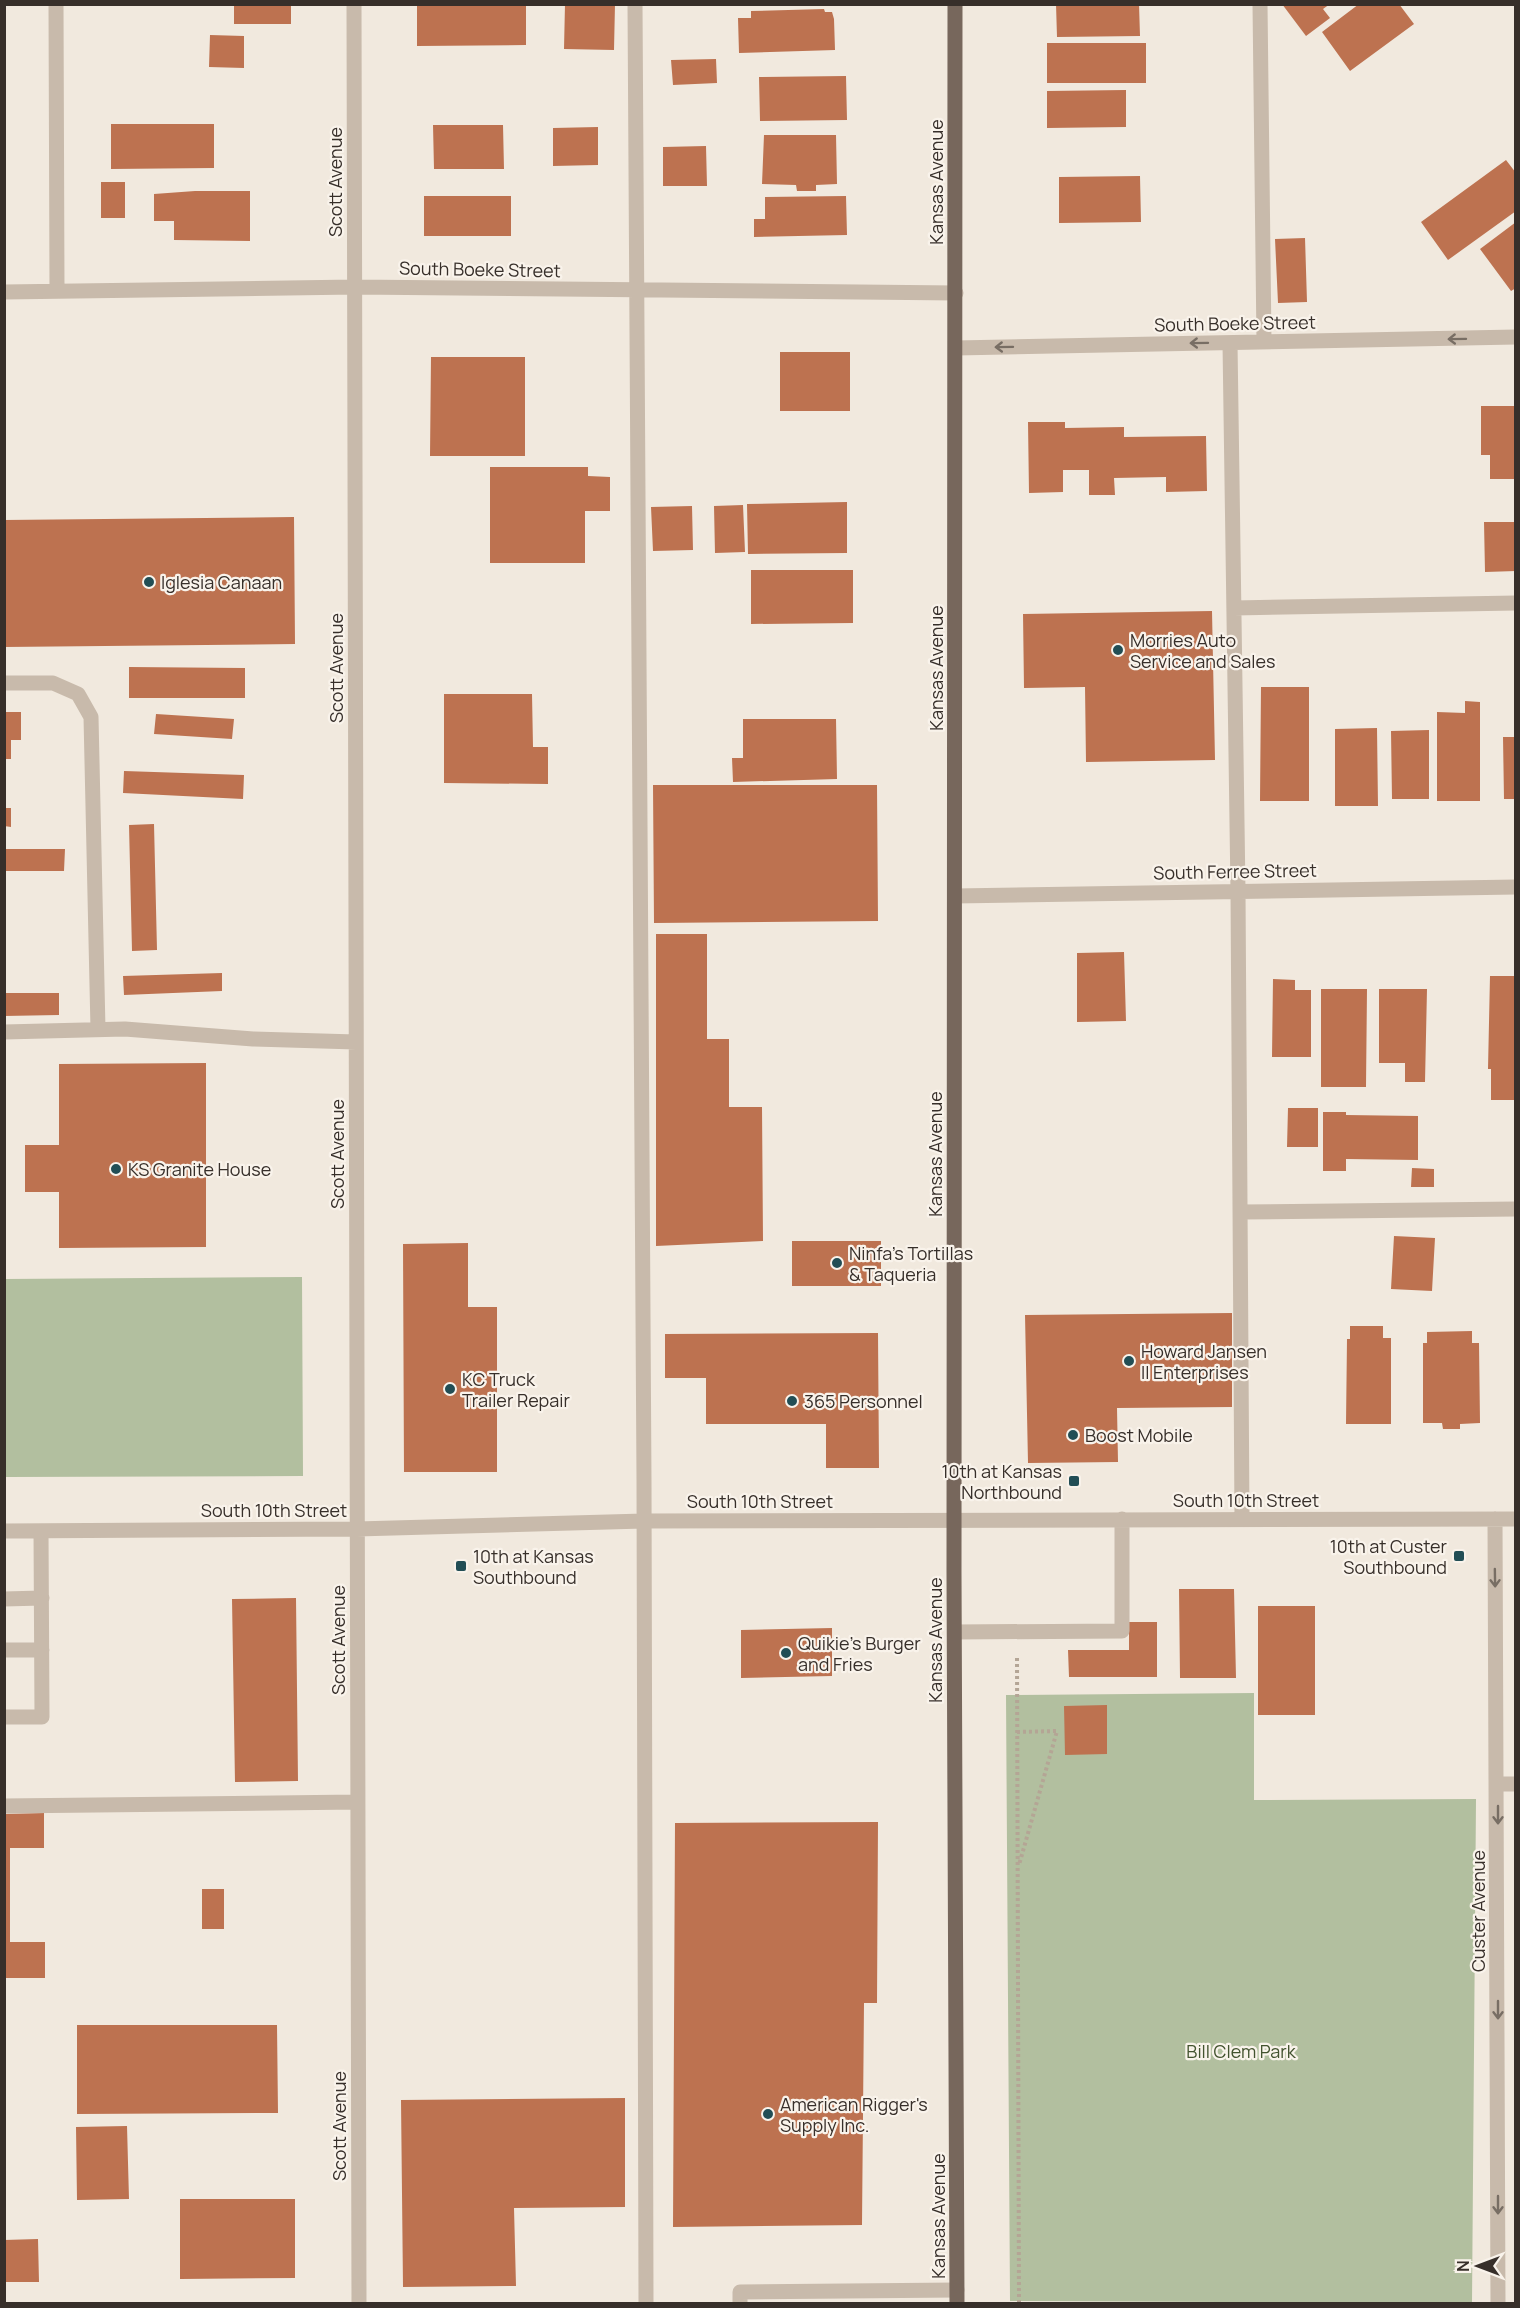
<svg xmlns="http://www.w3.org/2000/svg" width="1520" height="2308" font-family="Manrope,sans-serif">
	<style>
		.green { fill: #b2bf9f }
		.building { fill: #bd7250 }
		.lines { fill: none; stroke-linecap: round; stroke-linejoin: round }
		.path { stroke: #b4a595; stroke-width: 4; stroke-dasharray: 3 3; stroke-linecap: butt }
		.minor { stroke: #c8baab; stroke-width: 15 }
		.major { stroke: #77675c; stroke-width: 15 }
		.oneway { stroke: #786e64 }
		.poi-dot { fill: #224e55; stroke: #f9f3eb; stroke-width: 2 }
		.labels { text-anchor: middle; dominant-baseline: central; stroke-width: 4.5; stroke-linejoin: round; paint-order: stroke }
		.street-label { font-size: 18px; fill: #372f2a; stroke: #f9f3eb }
		.poi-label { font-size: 18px; fill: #372f2a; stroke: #f9f3eb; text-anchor: start }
		.park-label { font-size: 18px; fill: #43532f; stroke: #f9f3eb }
	</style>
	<rect width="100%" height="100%" fill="#f1e9de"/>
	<path class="green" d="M302 1277 303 1476 5 1477V1279Z
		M1254 1693V1800L1476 1799 1472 2303 1010 2301 1006 1695Z"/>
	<path class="building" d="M234 4H291V24H234Z
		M417 4H526V45L417 46Z
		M565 4H615L614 50 564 49Z
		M1056 4H1139L1140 36 1057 37Z
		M1282 4H1330L1323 9 1330 18 1306 36Z
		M1359 4H1399L1414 24 1350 71 1322 32Z
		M824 9 825 12H832L834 19 835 50 739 53 738 18H751V11Z
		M210 35 244 36V68L209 67Z
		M1047 43H1146V83H1047Z
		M716 59 717 83 673 85 671 60Z
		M846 76 847 120 760 121 759 77Z
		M1126 90V127L1047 128V91Z
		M111 124H214V168L111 169Z
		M433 125H503L504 169H434Z
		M598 127V165L553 166V128Z
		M764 135H836L837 184 816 185V191H797L796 185 762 184Z
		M706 146 707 186H663V147Z
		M1506 160 1516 173V211L1448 260 1421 222Z
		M1140 176 1141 222 1059 223V177Z
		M101 182H125V218H101Z
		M195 191H250V241L174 240V221H154V194Z
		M424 196H511V236H424Z
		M846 196 847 235 754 237V219H765V197Z
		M1516 222V288L1511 291 1480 249Z
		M1305 238 1307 302 1278 303 1275 239Z
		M780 352H850V411H780Z
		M431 357H525V456H430Z
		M1481 406H1516V479H1490V455H1481Z
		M1028 422H1065V428L1124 427V437L1206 436 1207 491 1166 492V477L1114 478 1115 495H1089V470H1063V492L1029 493Z
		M490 467H588V476L610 477V511H585V563H490Z
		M847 502V553L748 554 747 504Z
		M743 505 745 552 715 553 714 506Z
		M692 506 693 550 653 551 651 507Z
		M294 517 295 644 4 647V520Z
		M1484 522H1516V571L1485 572Z
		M751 570H853V623L751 624Z
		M1212 611 1215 760 1086 762 1085 687 1024 688 1023 614Z
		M129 667 245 668V698H129Z
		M1261 687H1309V801H1260Z
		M444 694H532L533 747H548V784L444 783Z
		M1465 701 1480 702V801H1437V712L1465 713Z
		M4 712H21V740H11V759H4Z
		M156 714 234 719 232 739 154 734Z
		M743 719H836L837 779 733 782 732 758H743Z
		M1377 728 1378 806H1335V729Z
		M1429 730V799H1392L1391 731Z
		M1503 737H1516V799H1504Z
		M124 771 244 775 243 799 123 793Z
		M653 785H877L878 921 654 923Z
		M4 808H11V827L4 826Z
		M154 824 157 950 132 951 129 825Z
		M4 849H65L64 871H4Z
		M656 934H707V1039H729V1107H762L763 1241 656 1246Z
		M1124 952 1126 1021 1077 1022V953Z
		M222 973V991L124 995 123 976Z
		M1490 976H1516V1100H1491V1069H1488Z
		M1273 979 1295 980V990H1311V1057H1272Z
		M1321 989H1367L1366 1087H1321Z
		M1379 989H1427L1425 1082H1405V1063H1379Z
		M4 993H59V1015L4 1016Z
		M206 1063V1247L59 1248V1192H25V1145H59V1064Z
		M1288 1108H1318V1147H1287Z
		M1323 1112H1346V1115L1418 1116V1160L1346 1159V1171H1323Z
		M1412 1168 1434 1169V1187H1411Z
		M1394 1236 1435 1238 1432 1291 1391 1289Z
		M792 1241H881V1286H792Z
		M468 1243V1307H497V1472H404L403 1244Z
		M1232 1313V1407L1117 1408 1118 1462 1028 1463 1025 1315Z
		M1350 1326H1383V1338H1391V1424H1346L1347 1339H1350Z
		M1472 1331V1343H1479L1480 1423 1460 1424V1429H1443L1442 1423H1423V1343H1427V1332Z
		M878 1333 879 1468H826V1424H706V1378H665V1334Z
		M1179 1589H1234L1236 1678H1180Z
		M296 1598 298 1781 235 1782 232 1599Z
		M1258 1606H1315V1715H1258Z
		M1129 1622H1157V1677H1069L1068 1650H1129Z
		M832 1628V1676L741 1678V1630Z
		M1107 1705V1754L1065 1755 1064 1706Z
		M44 1813V1848H10V1942H45V1978H4V1814Z
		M878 1822 877 2003H864L862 2225 673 2227 675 1823Z
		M202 1889H224V1929H202Z
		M77 2025H277L278 2113 77 2114Z
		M625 2098V2207L514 2208 516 2286 403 2287 401 2100Z
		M127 2126 129 2199 77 2200 76 2127Z
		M180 2199H295V2278L180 2279Z
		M38 2239 39 2282H4V2240Z"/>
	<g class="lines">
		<path class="path" d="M1017 1658 1019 2304
			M1017 1732 1057 1731 1019 1865"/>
		<path class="minor" d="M56 4 57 291
			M354 4 359 2304
			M635 4 644 1480 646 2304
			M1260 4 1264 342
			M4 292 355 287 956 293
			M1230 343 1238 891 1242 1519
			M956 348 1516 337
			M1234 608 1516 603
			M4 683H53L78 694 91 717 98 1029
			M955 896 1516 887
			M4 1032 125 1029 253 1039 356 1042
			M1240 1212 1516 1209
			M1495 1519 1498 2304
			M4 1531 357 1529 644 1521 1516 1519
			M4 1599 42 1598
			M955 1632 1122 1631V1519
			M4 1650H42
			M4 1717H42L41 1531
			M1498 1784H1516
			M4 1806 357 1802
			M740 2304V2292L957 2290"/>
		<path class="major" d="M955 4 954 1572 957 2304"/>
	</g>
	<defs><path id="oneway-shaft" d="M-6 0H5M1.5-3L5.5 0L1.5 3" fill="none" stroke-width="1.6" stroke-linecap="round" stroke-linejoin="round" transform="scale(1.5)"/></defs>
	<g class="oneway">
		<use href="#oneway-shaft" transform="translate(1457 339) rotate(179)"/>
		<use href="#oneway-shaft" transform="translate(1199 343) rotate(179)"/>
		<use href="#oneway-shaft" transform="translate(1004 347) rotate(179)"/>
		<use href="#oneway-shaft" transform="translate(1495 1578) rotate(89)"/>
		<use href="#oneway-shaft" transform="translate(1498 1815) rotate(90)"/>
		<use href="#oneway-shaft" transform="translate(1498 2010) rotate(90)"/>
		<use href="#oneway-shaft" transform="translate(1498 2205) rotate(90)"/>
	</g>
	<g class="poi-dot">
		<circle cx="149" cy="582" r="6"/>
		<circle cx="1118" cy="650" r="6"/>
		<circle cx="116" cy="1169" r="6"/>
		<circle cx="837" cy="1263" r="6"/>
		<circle cx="1129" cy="1361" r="6"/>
		<circle cx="450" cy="1389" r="6"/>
		<circle cx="792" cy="1401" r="6"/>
		<circle cx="1073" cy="1435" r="6"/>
		<rect x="1068" y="1475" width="12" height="12" rx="3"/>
		<rect x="1453" y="1550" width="12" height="12" rx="3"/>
		<rect x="455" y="1560" width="12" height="12" rx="3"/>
		<circle cx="786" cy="1653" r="6"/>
		<circle cx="768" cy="2114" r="6"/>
	</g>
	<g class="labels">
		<g class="street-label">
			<text transform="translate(335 182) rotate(-90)">Scott Avenue</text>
			<text transform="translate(936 182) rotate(-90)">Kansas Avenue</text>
			<text transform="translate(480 269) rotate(1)">South Boeke Street</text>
			<text transform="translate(1235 323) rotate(-1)">South Boeke Street</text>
			<text transform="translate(336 668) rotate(-90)">Scott Avenue</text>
			<text transform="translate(936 668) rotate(-90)">Kansas Avenue</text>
			<text transform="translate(1235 871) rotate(-1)">South Ferree Street</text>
			<text transform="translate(337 1154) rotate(-90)">Scott Avenue</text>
			<text transform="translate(935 1154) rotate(-90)">Kansas Avenue</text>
			<text x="1246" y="1500">South 10th Street</text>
			<text x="760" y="1501">South 10th Street</text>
			<text x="274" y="1510">South 10th Street</text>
			<text transform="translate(338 1640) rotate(-90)">Scott Avenue</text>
			<text transform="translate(935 1640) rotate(-90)">Kansas Avenue</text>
			<text transform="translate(1478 1911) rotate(-90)">Custer Avenue</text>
			<text transform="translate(339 2126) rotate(-90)">Scott Avenue</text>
			<text transform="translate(938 2216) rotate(-90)">Kansas Avenue</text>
		</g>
		<g class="poi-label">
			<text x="161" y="582">Iglesia Canaan</text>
			<text x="1130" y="640">Morries Auto<tspan x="1130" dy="21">Service and Sales</tspan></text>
			<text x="128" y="1169">KS Granite House</text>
			<text x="849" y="1253">Ninfa's Tortillas<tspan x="849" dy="21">&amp; Taqueria</tspan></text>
			<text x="1141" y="1351">Howard Jansen<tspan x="1141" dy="21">II Enterprises</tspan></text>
			<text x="462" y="1379">KC Truck<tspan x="462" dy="21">Trailer Repair</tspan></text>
			<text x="804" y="1401">365 Personnel</text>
			<text x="1085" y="1435">Boost Mobile</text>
			<text x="1062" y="1471" text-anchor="end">10th at Kansas<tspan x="1062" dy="21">Northbound</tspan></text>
			<text x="1447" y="1546" text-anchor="end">10th at Custer<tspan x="1447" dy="21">Southbound</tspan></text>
			<text x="473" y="1556">10th at Kansas<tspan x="473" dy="21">Southbound</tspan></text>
			<text x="798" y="1643">Quikie's Burger<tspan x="798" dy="21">and Fries</tspan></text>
			<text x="780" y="2104">American Rigger's<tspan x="780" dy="21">Supply Inc.</tspan></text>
		</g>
		<g class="park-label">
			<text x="1241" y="2051">Bill Clem Park</text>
		</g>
	</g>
	<rect width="1520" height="2308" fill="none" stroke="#372f2a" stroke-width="12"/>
	<g transform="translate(1478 2266) rotate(270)" stroke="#f9f3eb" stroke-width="4.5" paint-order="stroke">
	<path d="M0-4.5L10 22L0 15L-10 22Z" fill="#372f2a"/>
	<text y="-9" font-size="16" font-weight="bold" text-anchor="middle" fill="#372f2a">N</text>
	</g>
</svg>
